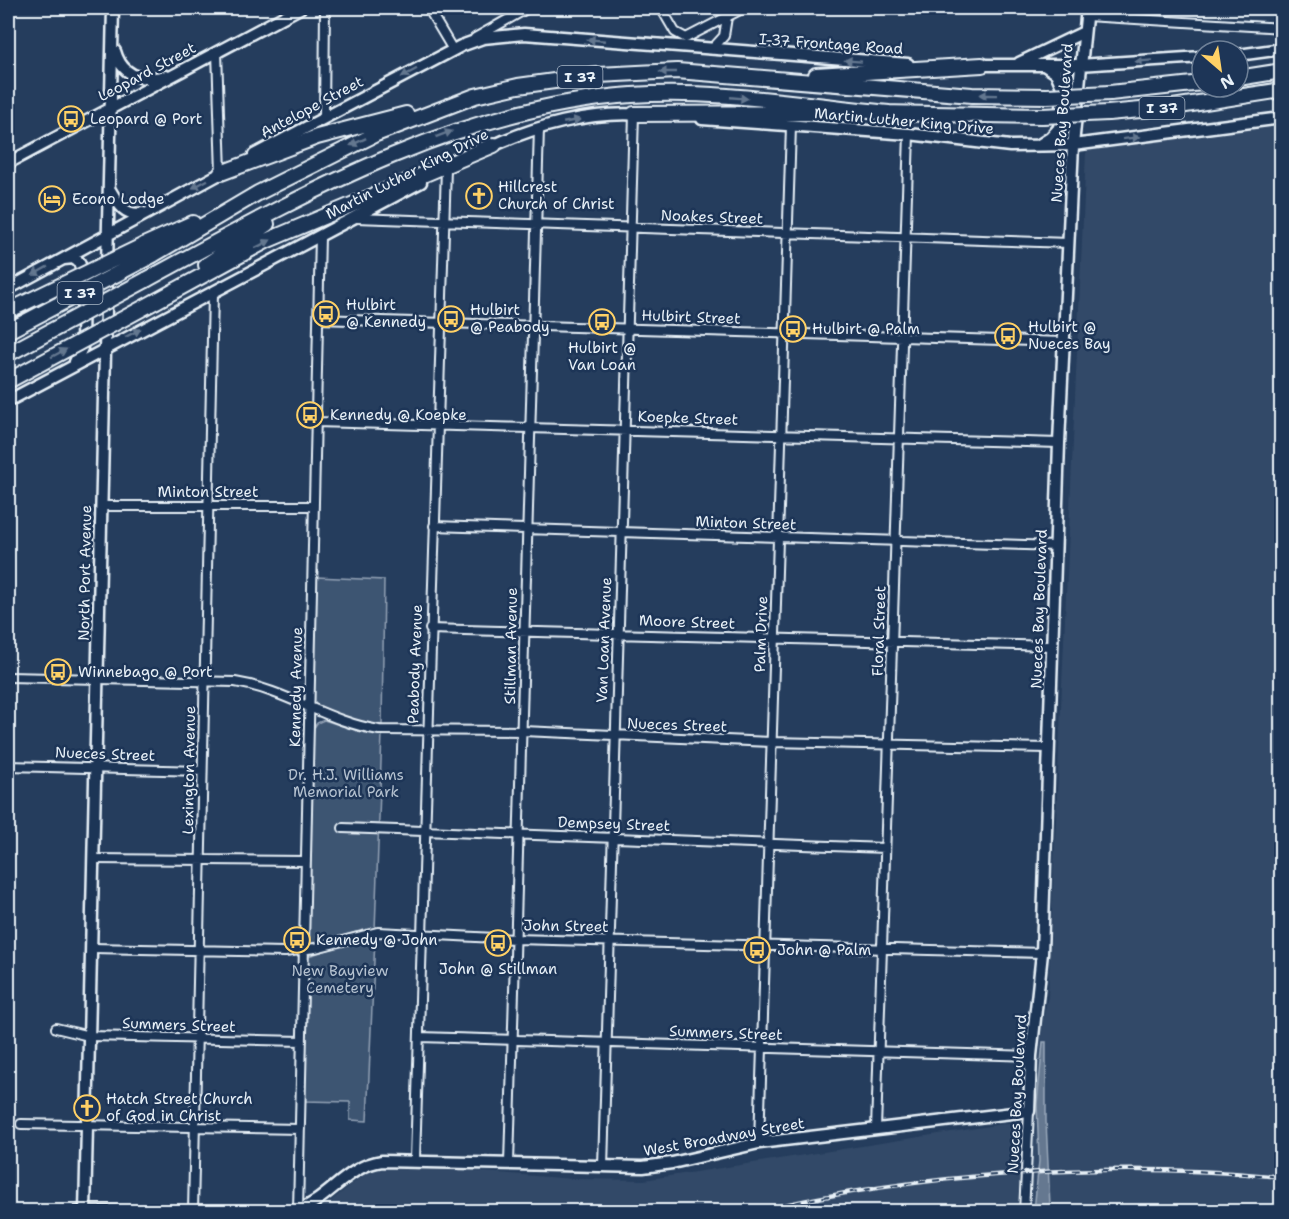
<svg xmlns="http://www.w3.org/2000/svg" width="1289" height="1219" font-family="'Shantell Sans',sans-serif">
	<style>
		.built { fill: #334a68 }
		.green { fill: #3e5472; stroke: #93a2b5; stroke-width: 1.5 }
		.water { fill: #657890; stroke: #99a8ba; stroke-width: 1.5 }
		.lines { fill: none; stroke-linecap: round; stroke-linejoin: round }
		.street-casing { stroke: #e8f1f8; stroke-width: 12 }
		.secondary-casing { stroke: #e8f1f8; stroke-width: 15 }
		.highway-casing { stroke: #e8f1f8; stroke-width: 18 }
		.street { stroke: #1d3557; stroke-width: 8 }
		.secondary { stroke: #1d3557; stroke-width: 10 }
		.highway { stroke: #1d3557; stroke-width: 14 }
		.rail-casing { stroke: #e8f1f8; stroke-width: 4.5 }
		.rail { stroke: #1d3557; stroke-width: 2; stroke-dasharray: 7; stroke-linecap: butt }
		.highway-bridge-casing { stroke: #e8f1f8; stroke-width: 18; stroke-linecap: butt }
		.highway-bridge { stroke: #1d3557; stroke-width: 14 }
		.oneway { fill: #64778f }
		.labels { text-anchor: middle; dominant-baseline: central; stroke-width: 5; stroke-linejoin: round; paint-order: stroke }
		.shield { fill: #1d3557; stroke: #abb9c8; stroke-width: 1.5 }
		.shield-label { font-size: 14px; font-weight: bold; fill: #e8f1f8 }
		.street-label { font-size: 15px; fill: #e8f1f8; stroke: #1d3557 }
		.poi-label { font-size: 15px; fill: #e8f1f8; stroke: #1d3557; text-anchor: start }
		.park-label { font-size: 15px; fill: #b5c2d0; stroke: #1d3557 }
	</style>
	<rect width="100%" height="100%" fill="#253d5d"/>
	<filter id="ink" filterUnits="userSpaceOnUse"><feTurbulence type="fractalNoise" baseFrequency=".0167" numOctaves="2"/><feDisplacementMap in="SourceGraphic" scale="12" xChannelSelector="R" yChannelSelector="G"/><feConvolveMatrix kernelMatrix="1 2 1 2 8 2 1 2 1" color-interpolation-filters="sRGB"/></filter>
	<g filter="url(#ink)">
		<path class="built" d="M1281 124V1211L312 1212 331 1201 367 1172 384 1169H449L572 1179 644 1180 1035 1119 1041 1028 1048 997 1086 153 1091 148 1214 135Z"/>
		<path class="green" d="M316 577 384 580 382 725 356 722 314 704Z
			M324 720 358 731 382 733 375 930 356 932 312 944 308 941 312 731 317 723Z
			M367 938H375L367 1121 350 1120V1102L304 1101 308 956Z"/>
		<path class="water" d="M1043 1042H1046V1121L1050 1206 1049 1211H1034L1039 1161 1037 1104Z"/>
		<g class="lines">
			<g class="street-casing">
				<path id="street" d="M428 8 453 50
					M661 8 675 32 686 38 744 8
					M1086 16 1282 28
					M475 38 528 8
					M712 49 724 36 727 17
					M217 52 221 173
					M324 118 325 8
					M356 218 1069 243
					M318 319 1063 342
					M316 422 1059 443
					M101 506H314
					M434 526 1056 546
					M430 629 1052 646
					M8 677 235 682C286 690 328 722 379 730L523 731 771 742 1049 748
					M8 766 202 771
					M343 828 885 848
					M94 859 306 861
					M92 948 285 952 315 948 378 932 515 939 1042 953
					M56 1028 89 1036 302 1041
					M420 1037 1031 1056
					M21 1124 300 1129
					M876 1129 909 134
					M759 1143 791 126
					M415 1160 446 168
					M509 1164 539 128
					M603 1167 634 114
					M298 1211 320 236
					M193 1212 213 293
					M1024 1212 1029 1111"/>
			</g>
			<g class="secondary-casing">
				<path id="secondary" d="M115 51C122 76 142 82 166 76
					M1238 55 1282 49
					M1019 63 1084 32
					M975 65H1079L1202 57
					M702 119 909 134 1010 146 1073 145 1282 118
					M1039 145 1050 138 1059 128 1063 89 1056 73 1044 65
					M488 148C534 126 591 111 642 115
					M254 155 461 46 483 38 524 34 908 64
					M8 163 300 8
					M110 190C118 204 125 217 143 213
					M64 259 73 258 79 262 83 274 82 348 75 362
					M8 289 227 170
					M8 401 421 182
					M77 1212H116
					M85 1212 113 8
					M295 1212C329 1200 346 1166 382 1161L643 1167 672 1163 759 1143 1029 1111 1031 1056 1042 953 1059 443 1073 145 1087 8"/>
			</g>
			<g class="highway-casing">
				<path id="highway" d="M816 75 982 65
					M1238 78 1282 71
					M1110 93 1202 83
					M882 113 1042 116
					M1108 113 1173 107 1282 90
					M634 114 815 113
					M221 173 317 137 406 114
					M144 245 193 223
					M153 255 258 193 376 134 475 96 518 86 598 75 677 71 972 95 1047 96
					M206 265 267 224
					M146 280C299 197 455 107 632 95 717 89 805 105 889 113
					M156 301 266 241 494 145"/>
			</g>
			<use href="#street" class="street"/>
			<use href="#secondary" class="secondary"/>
			<use href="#highway" class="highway"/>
			<g class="rail-casing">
				<path id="rail" d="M754 1212C916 1172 1115 1161 1282 1177"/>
			</g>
			<use href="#rail" class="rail"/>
			<g class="highway-bridge-casing">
				<path id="highway-bridge" d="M1047 96 1110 93
					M1042 116 1108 113
					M8 311 144 245
					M8 331 153 255
					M8 354 146 280
					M8 381 156 301"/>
			</g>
			<use href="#highway-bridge" class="highway-bridge"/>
		</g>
		<defs><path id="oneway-solid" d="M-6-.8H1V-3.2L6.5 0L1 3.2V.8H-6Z" transform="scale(1.5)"/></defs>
		<g class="oneway">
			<use href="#oneway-solid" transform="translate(596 40) rotate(-175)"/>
			<use href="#oneway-solid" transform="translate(853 61) rotate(-176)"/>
			<use href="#oneway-solid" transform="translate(1144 61) rotate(176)"/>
			<use href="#oneway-solid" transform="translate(668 72) rotate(-180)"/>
			<use href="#oneway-solid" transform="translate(409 73) rotate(152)"/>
			<use href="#oneway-solid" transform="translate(988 95) rotate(-179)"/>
			<use href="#oneway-solid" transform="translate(739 98) rotate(5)"/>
			<use href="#oneway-solid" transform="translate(572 121) rotate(-11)"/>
			<use href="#oneway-solid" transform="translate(444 134) rotate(-20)"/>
			<use href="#oneway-solid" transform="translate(1131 138) rotate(-7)"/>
			<use href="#oneway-solid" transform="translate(358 142) rotate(155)"/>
			<use href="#oneway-solid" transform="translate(200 184) rotate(152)"/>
			<use href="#oneway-solid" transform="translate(263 244) rotate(-27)"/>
			<use href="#oneway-solid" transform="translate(40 271) rotate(151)"/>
			<use href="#oneway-solid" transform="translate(133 333) rotate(-27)"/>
			<use href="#oneway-solid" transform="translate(59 353) rotate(-28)"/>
		</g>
	</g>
	<defs>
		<g id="bus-ring" transform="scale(1.35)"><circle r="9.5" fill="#1d3557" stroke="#ffd166" stroke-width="1.5"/><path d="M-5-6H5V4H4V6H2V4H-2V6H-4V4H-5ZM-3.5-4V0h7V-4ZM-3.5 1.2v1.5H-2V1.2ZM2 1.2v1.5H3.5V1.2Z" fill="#ffd166"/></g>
		<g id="church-ring" transform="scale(1.35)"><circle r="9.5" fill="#1d3557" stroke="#ffd166" stroke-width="1.5"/><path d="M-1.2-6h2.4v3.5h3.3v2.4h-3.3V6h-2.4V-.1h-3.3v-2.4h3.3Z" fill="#ffd166"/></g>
		<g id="hotel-ring" transform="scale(1.35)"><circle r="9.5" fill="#1d3557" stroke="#ffd166" stroke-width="1.5"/><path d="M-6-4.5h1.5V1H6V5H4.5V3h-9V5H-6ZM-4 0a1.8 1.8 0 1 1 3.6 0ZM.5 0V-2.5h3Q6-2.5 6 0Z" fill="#ffd166"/></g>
	</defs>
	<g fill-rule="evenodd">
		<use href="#bus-ring" x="71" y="119"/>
		<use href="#church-ring" x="479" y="196"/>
		<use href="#hotel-ring" x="52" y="199"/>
		<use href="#bus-ring" x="326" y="314"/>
		<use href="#bus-ring" x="451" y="319"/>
		<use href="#bus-ring" x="602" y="322"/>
		<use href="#bus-ring" x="793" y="329"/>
		<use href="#bus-ring" x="1008" y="336"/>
		<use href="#bus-ring" x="310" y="415"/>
		<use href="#bus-ring" x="58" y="672"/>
		<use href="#bus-ring" x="297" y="940"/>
		<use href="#bus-ring" x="498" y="943"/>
		<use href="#bus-ring" x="757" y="950"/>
		<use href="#church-ring" x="87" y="1108"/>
	</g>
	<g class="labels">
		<g class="shield">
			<rect x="557.5" y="66" width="45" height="22" rx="4.5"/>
			<rect x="1139.5" y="97" width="45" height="22" rx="4.5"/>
			<rect x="57.5" y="282" width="45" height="22" rx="4.5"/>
		</g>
		<g class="shield-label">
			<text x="580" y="77">I 37</text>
			<text x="1162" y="108">I 37</text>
			<text x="80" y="293">I 37</text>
		</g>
		<g class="street-label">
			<text transform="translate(831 44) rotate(4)">I-37 Frontage Road</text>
			<text transform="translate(147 72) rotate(-28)">Leopard Street</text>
			<text transform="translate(312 107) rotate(-28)">Antelope Street</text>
			<text transform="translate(904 121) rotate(5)">Martin Luther King Drive</text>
			<text transform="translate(1062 123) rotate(-86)">Nueces Bay Boulevard</text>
			<text transform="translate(407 174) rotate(-27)">Martin Luther King Drive</text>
			<text transform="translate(712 217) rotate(2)">Noakes Street</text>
			<text transform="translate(691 317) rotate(2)">Hulbirt Street</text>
			<text transform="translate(688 418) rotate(2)">Koepke Street</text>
			<text x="208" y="492">Minton Street</text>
			<text transform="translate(746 523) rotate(2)">Minton Street</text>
			<text transform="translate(85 573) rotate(-89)">North Port Avenue</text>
			<text transform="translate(1039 609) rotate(-88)">Nueces Bay Boulevard</text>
			<text transform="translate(687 622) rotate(2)">Moore Street</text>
			<text transform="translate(879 631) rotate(-88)">Floral Street</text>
			<text transform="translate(761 634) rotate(-88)">Palm Drive</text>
			<text transform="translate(604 640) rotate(-88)">Van Loan Avenue</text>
			<text transform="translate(511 646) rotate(-89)">Stillman Avenue</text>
			<text transform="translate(415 664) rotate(-88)">Peabody Avenue</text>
			<text transform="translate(296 687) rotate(-89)">Kennedy Avenue</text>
			<text transform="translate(677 725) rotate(2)">Nueces Street</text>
			<text transform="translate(105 754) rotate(2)">Nueces Street</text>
			<text transform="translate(189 770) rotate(-89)">Lexington Avenue</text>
			<text transform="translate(614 824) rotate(2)">Dempsey Street</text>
			<text transform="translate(566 926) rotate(1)">John Street</text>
			<text transform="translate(179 1025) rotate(2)">Summers Street</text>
			<text transform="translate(726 1033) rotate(2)">Summers Street</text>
			<text transform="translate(1017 1094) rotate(-87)">Nueces Bay Boulevard</text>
			<text transform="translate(724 1137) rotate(-10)">West Broadway Street</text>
		</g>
		<g class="poi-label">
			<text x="90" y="119">Leopard @ Port</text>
			<text x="498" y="187">Hillcrest<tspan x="498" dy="17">Church of Christ</tspan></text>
			<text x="72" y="199">Econo Lodge</text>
			<text x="346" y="305">Hulbirt<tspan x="346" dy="17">@ Kennedy</tspan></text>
			<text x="470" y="310">Hulbirt<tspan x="470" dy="17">@ Peabody</tspan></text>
			<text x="1028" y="327">Hulbirt @<tspan x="1028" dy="17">Nueces Bay</tspan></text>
			<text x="812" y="329">Hulbirt @ Palm</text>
			<text x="602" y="348" text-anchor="middle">Hulbirt @<tspan x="602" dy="17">Van Loan</tspan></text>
			<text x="330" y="415">Kennedy @ Koepke</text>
			<text x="78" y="672">Winnebago @ Port</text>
			<text x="316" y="940">Kennedy @ John</text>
			<text x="777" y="950">John @ Palm</text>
			<text x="498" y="969" text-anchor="middle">John @ Stillman</text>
			<text x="106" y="1099">Hatch Street Church<tspan x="106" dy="17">of God in Christ</tspan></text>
		</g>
		<g class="park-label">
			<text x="346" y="775">Dr. H.J. Williams<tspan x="346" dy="17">Memorial Park</tspan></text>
			<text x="340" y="971">New Bayview<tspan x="340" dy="17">Cemetery</tspan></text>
		</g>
	</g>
	<rect width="1289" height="1219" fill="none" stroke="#1d3557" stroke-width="30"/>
	<rect x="15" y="15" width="1259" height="1189" fill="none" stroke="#e8f1f8" stroke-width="2" filter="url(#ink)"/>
	<g transform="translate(1220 69) rotate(151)"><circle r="28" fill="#1d3557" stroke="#6e8097" stroke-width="1.5"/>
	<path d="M0-4.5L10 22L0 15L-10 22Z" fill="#ffd166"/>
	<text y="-9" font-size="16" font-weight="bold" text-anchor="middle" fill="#e8f1f8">N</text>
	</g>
</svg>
